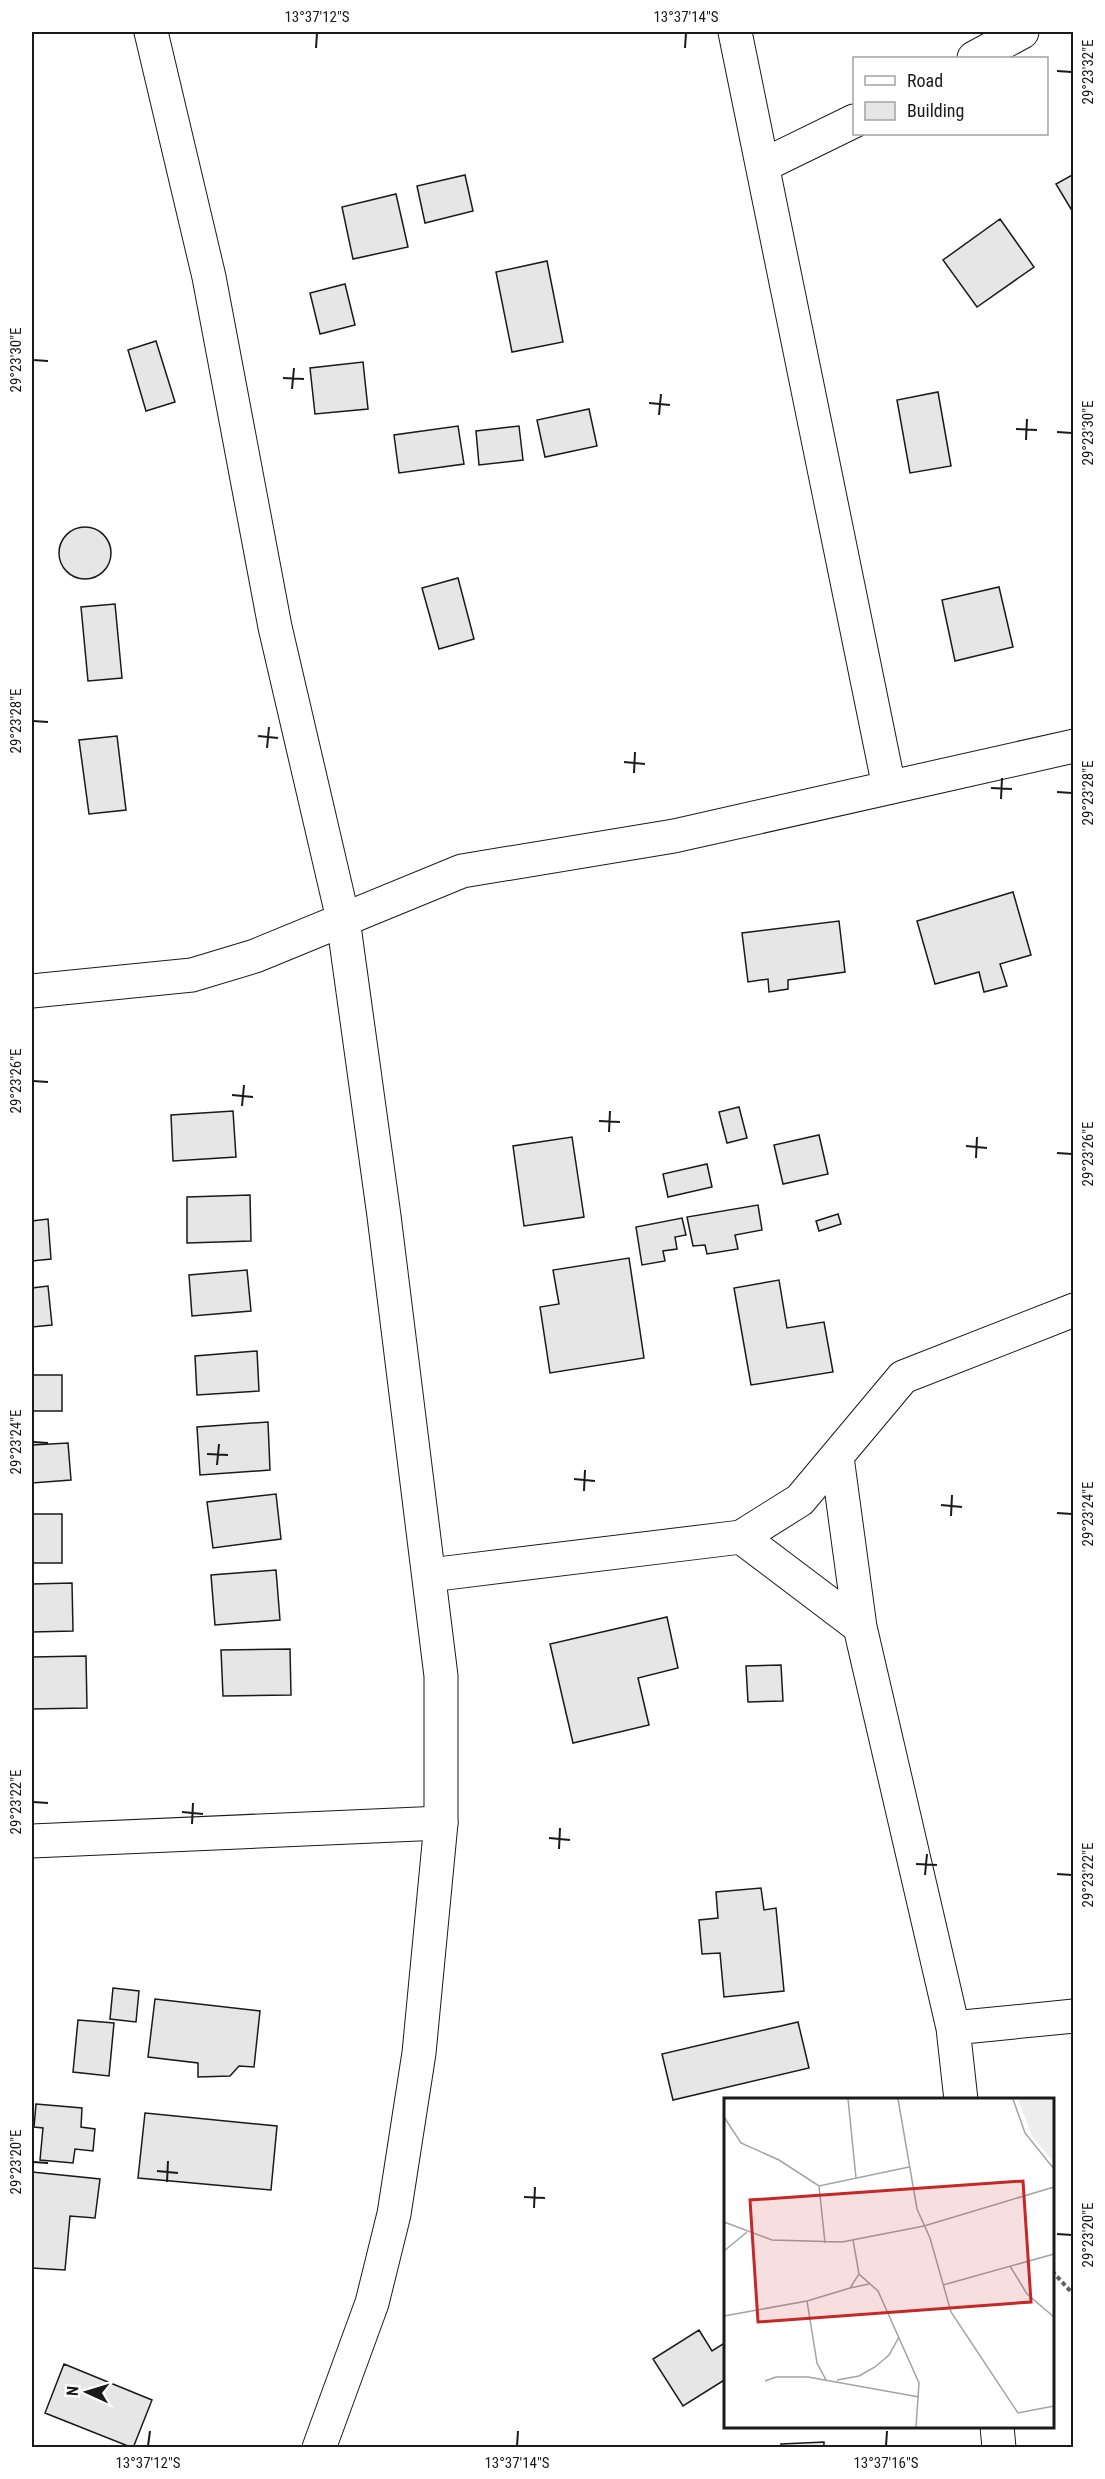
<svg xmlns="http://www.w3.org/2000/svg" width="1105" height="2479" font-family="'Roboto Condensed',sans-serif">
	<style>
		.building { fill: #e6e6e6; stroke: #1a1a1a; stroke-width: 1.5 }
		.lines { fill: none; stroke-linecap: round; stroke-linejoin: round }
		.minor-casing { stroke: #1a1a1a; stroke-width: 35 }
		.tertiary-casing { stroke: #1a1a1a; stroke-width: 35 }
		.path { stroke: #5f5f5f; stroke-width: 4; stroke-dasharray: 4.5 3; stroke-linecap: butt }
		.minor { stroke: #fff; stroke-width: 33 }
		.tertiary { stroke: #fff; stroke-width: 33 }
		.ticks { fill: none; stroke: #1a1a1a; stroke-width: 2 }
		.inset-road { fill: none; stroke: #a3a3a3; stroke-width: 1.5 }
		.view { fill: #c62828; fill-opacity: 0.15; stroke: #c62828; stroke-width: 3 }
		.inset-edge { fill: none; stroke: #1a1a1a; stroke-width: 3 }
		.neatline { fill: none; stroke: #1a1a1a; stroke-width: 2 }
		.ticks-label { font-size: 15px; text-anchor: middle; fill: #1a1a1a }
	</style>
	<rect width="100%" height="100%" fill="#fff"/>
	<path class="building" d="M1074 174V214L1056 184Z
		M465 175 473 211 425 223 417 186Z
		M396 194 408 247 353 259 342 207Z
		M1000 219 1034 267 977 307 943 260Z
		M547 261 563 342 512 352 496 272Z
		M345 284 355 325 320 334 310 293Z
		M156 341 175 402 146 411 128 350Z
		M363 362 368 409 315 414 310 368Z
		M938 392 951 466 910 473 897 400Z
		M589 409 597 446 545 457 537 420Z
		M458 426 464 464 399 473 394 435Z
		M519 426 523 460 479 465 476 431Z
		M59 553a26 26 0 1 1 52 0a26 26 0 1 1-52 0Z
		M458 578 474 639 439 649 422 588Z
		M999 587 1013 647 955 661 942 600Z
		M115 604 122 678 88 681 81 607Z
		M117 736 126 810 89 814 79 740Z
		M1013 892 1031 955 1000 964 1007 986 984 992 979 972 935 984 917 921Z
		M839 921 845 972 788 980V989L769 992 768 979 748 982 742 933Z
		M739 1107 747 1138 727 1143 719 1112Z
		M233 1111 236 1157 173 1161 171 1115Z
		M819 1135 828 1174 783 1184 774 1145Z
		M572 1137 584 1217 524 1226 513 1146Z
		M707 1164 712 1187 668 1197 663 1174Z
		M250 1195 251 1241 187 1243V1197Z
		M758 1205 762 1230 735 1235 738 1249 707 1254 705 1245 693 1246 687 1217Z
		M838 1214 841 1224 819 1231 816 1221Z
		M682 1218 686 1235 675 1237 677 1249 663 1251 665 1261 642 1265 636 1227Z
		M48 1219 51 1259 32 1261V1221Z
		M629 1258 644 1358 550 1373 540 1307 559 1304 553 1270Z
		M247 1270 251 1311 192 1316 189 1275Z
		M779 1280 787 1328 824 1322 833 1372 751 1385 734 1288Z
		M48 1286 52 1325 32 1327V1288Z
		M257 1351 259 1391 197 1395 195 1356Z
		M32 1375H62V1411H32Z
		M268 1422 270 1470 200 1475 197 1427Z
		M68 1443 71 1480 32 1483V1445Z
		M276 1494 281 1539 213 1548 207 1502Z
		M32 1514H62V1563H32Z
		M276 1570 280 1620 215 1625 211 1575Z
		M72 1583 73 1631 32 1632V1584Z
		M667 1617 678 1668 638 1678 649 1725 573 1743 550 1644Z
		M290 1649 291 1695 223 1696 221 1650Z
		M86 1656 87 1708 32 1709V1657Z
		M781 1665 783 1701 748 1702 746 1666Z
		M761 1888 764 1910 776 1908 784 1991 724 1997 720 1953 702 1954 699 1920 718 1918 716 1892Z
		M113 1988 139 1991 136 2022 110 2019Z
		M155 1999 260 2011 254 2067 239 2066 230 2076 198 2077V2063L148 2057Z
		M78 2020 114 2023 109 2076 73 2072Z
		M798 2022 809 2068 673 2100 662 2054Z
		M36 2104 82 2108 81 2127 95 2129 93 2151 75 2149 73 2163 40 2160 43 2128 34 2127Z
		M145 2113 277 2126 271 2190 138 2178Z
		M32 2172 100 2179 95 2218 70 2216 65 2270 32 2268Z
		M699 2330 712 2351 726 2342V2379L683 2406 653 2359Z
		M64 2364 152 2400 133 2448 45 2413Z
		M824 2442V2448H781V2444Z"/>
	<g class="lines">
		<g class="minor-casing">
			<path id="minor" d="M735 32 889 787
				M974 58 1022 32
				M764 165 854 121
				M32 991 192 975 255 956 462 871 674 836 1074 746
				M837 1457 860 1627
				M741 1537 860 1627 953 2028 961 2100
				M430 1575 741 1537 800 1500 903 1377 1074 1310
				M32 1841 441 1823
				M953 2028 1074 2016
				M997 2426 999 2448"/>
		</g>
		<g class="tertiary-casing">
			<path id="tertiary" d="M151 32 209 277 275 627 343 919 384 1216 441 1676V1823L419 2053 394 2214 372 2303 319 2448"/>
		</g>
		<path class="path" d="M1052 2271 1074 2295"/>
		<use href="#minor" class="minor"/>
		<use href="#tertiary" class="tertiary"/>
	</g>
	<path class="ticks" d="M316 48 317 33M685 48 686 33M1057 71 1072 72M33 360 48 361M283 378 304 379M292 389 294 368M649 403 670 405M659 415 661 394M1016 429 1037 430M1057 432 1072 433M1026 440 1027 419M33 721 48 722M258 736 278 738M267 748 269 727M624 762 645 764M634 773 635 752M991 788 1012 789M1057 792 1072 793M1001 799 1002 778M33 1081 48 1082M232 1095 253 1097M242 1106 244 1085M599 1121 620 1122M609 1132 610 1111M966 1146 987 1148M1057 1153 1072 1154M976 1158 977 1137M33 1442 48 1443M207 1454 228 1455M217 1465 219 1444M574 1479 595 1481M584 1491 585 1470M941 1505 962 1507M1057 1513 1072 1514M951 1516 952 1495M33 1802 48 1803M182 1812 203 1814M192 1824 193 1803M549 1838 570 1840M559 1849 560 1828M916 1864 937 1865M1057 1874 1072 1875M925 1875 927 1854M33 2162 48 2163M157 2171 178 2173M167 2182 168 2161M524 2197 545 2198M534 2208 535 2187M1057 2234 1072 2235M148 2446 150 2431M517 2446 518 2431M886 2446 887 2431"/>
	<g transform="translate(724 2098)">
		<rect width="330" height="330" fill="#fff"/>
		<path d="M294 1H330V65L308 38Z" fill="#ededed"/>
		<path class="inset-road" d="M124 1 132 80M174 1 193 111 206 140 227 214 294 315 330 308M289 1 301 35 330 71M0 19 17 45 55 62 95 88 185 69M95 88 101 145M0 124 48 142 118 144 200 128 330 89M129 142 135 176 154 193 195 285 192 329M0 153 23 134M286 168 303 196 330 219M219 187 330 156M126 190 145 186M83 203 93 265 102 282M0 218 83 203 126 190 135 176M113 282 135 278 151 269 165 257 175 239M41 283 52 279H84L195 299"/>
		<path class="view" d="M299 83 307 204 34 224 26 102Z"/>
		<rect width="330" height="330" class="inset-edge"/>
	</g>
	<rect width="1105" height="2479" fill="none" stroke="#ffffff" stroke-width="66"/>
	<rect x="853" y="57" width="195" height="78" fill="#ffffff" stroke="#a3a3a3" stroke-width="1.5"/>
	<rect x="865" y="76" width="30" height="9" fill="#ffffff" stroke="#a3a3a3" stroke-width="1.5"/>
	<text x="907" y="87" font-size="18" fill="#1a1a1a">Road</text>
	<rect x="865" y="102" width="30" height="18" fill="#e6e6e6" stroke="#a3a3a3" stroke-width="1.5"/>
	<text x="907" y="117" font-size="18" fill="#1a1a1a">Building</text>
	<g transform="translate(87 2392) rotate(274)" stroke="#ffffff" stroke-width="4.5" paint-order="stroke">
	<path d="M0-4.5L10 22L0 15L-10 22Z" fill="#1a1a1a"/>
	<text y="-9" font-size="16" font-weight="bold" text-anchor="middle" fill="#1a1a1a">N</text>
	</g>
	<rect x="33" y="33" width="1039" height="2413" class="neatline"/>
	<g class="ticks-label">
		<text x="317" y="22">13°37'12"S</text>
		<text x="686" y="22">13°37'14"S</text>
		<text transform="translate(1088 72) rotate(-90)" y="5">29°23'32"E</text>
		<text transform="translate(16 360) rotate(-90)" y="5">29°23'30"E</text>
		<text transform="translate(1088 433) rotate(-90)" y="5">29°23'30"E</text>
		<text transform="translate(16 721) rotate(-90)" y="5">29°23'28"E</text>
		<text transform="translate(1088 793) rotate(-90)" y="5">29°23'28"E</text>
		<text transform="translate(16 1081) rotate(-90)" y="5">29°23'26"E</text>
		<text transform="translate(1088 1154) rotate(-90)" y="5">29°23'26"E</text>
		<text transform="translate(16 1442) rotate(-90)" y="5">29°23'24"E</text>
		<text transform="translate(1088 1514) rotate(-90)" y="5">29°23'24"E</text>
		<text transform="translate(16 1802) rotate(-90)" y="5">29°23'22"E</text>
		<text transform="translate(1088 1875) rotate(-90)" y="5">29°23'22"E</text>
		<text transform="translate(16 2162) rotate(-90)" y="5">29°23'20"E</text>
		<text transform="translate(1088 2235) rotate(-90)" y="5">29°23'20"E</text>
		<text x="148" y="2468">13°37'12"S</text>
		<text x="517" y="2468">13°37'14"S</text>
		<text x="886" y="2468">13°37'16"S</text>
	</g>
</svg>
